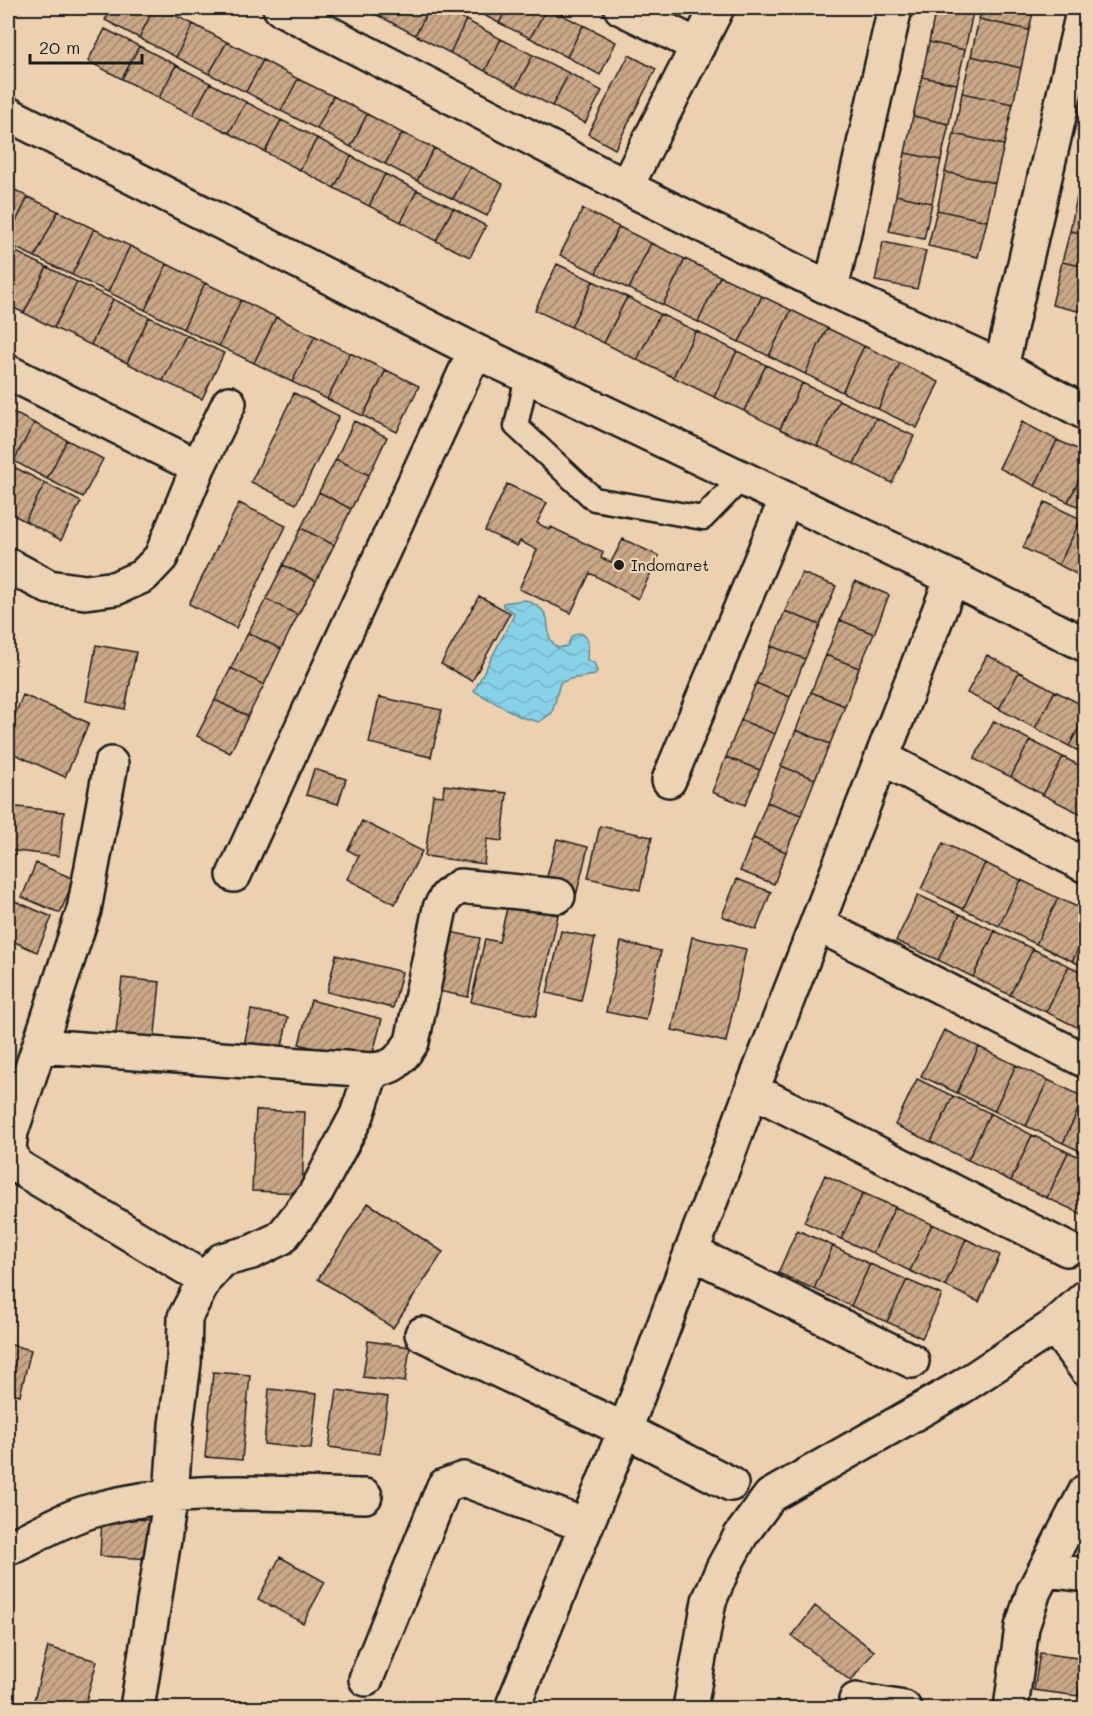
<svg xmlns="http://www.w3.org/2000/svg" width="1093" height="1716" font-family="Mali,sans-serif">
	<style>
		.water { fill: url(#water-waves); stroke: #5d8996; stroke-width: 1.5 }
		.building { fill: url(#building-hatch); stroke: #1c1c1c; stroke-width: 1.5 }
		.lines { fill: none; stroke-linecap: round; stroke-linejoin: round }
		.lane-casing { stroke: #1c1c1c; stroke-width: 27 }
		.street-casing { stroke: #1c1c1c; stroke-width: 38 }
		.lane { stroke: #ebd3b3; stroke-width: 22 }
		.street { stroke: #ebd3b3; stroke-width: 33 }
		.poi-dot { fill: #1c1c1c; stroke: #ebd3b3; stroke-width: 2 }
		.labels { text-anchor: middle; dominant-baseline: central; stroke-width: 4.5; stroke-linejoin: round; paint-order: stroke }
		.poi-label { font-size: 15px; fill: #1c1c1c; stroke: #ebd3b3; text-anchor: start }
	</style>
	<defs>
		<pattern id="water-waves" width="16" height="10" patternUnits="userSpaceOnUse" patternTransform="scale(1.5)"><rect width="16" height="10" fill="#88d2e8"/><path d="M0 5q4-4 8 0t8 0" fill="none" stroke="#75b4c6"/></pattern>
		<pattern id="building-hatch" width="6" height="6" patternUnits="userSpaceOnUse" patternTransform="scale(1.5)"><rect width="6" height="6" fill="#caa787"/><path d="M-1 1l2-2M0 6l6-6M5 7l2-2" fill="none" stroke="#a3876e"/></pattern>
	</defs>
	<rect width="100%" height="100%" fill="#ecd0af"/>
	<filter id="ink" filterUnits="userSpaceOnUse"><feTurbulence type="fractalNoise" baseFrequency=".0167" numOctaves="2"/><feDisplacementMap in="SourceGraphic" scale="12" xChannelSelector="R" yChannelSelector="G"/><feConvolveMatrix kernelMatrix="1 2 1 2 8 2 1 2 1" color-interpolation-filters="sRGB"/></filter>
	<g filter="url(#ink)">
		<path class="water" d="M525 600C563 614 537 633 558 648L567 646 572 636 579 633C592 636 587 649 587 660L594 663 597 671 595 675 570 679 560 683 552 713 539 722 521 717 474 691 513 617 514 613 503 606V603Z"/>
		<path class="building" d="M112 8H154L139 38 105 20Z
			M154 8H160L193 24 176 57 139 38Z
			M362 8H386L381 17Z
			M386 8H430L415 35 381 17Z
			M430 8H441L466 20 450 53 415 35Z
			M470 8H507L499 23Z
			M507 8H547L530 38 499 23Z
			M547 8 583 25 567 57 530 38Z
			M936 8H953L973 12 965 50 929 42Z
			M953 8H974L973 12Z
			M982 8H1034L1029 30 979 19Z
			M979 19 1029 30 1021 68 971 56Z
			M466 20 501 39 485 71 450 53Z
			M193 24 227 42 209 74 176 57Z
			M583 25 616 42 600 75 567 57Z
			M105 29 139 46 122 79 88 61Z
			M501 39 533 55 516 87 485 71Z
			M227 42 263 60 246 92 209 74Z
			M929 42 965 50 957 84 922 77Z
			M139 46 176 65 159 98 122 79Z
			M533 55 569 73 552 106 516 87Z
			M629 55 656 69 615 149 588 134Z
			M971 56 1021 68 1013 104 962 93Z
			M263 60 298 79 281 111 246 92Z
			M176 65 210 83 193 115 159 98Z
			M569 73 602 91 585 123 552 106Z
			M922 77 957 84 949 124 913 116Z
			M298 79 333 96 317 129 281 111Z
			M210 83 246 102 229 133 193 115Z
			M962 93 1013 104 1004 145 954 134Z
			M333 96 367 114 351 147 317 129Z
			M246 102 281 120 265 152 229 133Z
			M367 114 402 133 385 164 351 147Z
			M913 116 949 124 941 160 905 153Z
			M281 120 317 138 300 170 265 152Z
			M402 133 434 148 417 181 385 164Z
			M954 134 1004 145 995 183 945 172Z
			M317 138 351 156 334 188 300 170Z
			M434 148 470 167 453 199 417 181Z
			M905 153 941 160 932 203 896 195Z
			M351 156 385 174 369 206 334 188Z
			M1086 163V194L1078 192Z
			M470 167 503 184 487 216 453 199Z
			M945 172 995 183 987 221 937 210Z
			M385 174 417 190 401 222 369 206Z
			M8 186 28 197 8 238Z
			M417 190 453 208 436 241 401 222Z
			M1078 192 1086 194V234L1070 231Z
			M896 195 932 203 924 239 889 231Z
			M28 197 58 211 35 257 8 244V238Z
			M453 208 486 226 470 257 436 241Z
			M583 209 619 227 596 273 560 255Z
			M937 210 987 221 978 257 928 246Z
			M58 211 94 229 72 275 35 257Z
			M619 227 651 243 629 289 596 273Z
			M94 229 130 246 108 292 72 275Z
			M1070 231 1086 234V267L1062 262Z
			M883 242 926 251 917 289 875 281Z
			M651 243 685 259 663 305 629 289Z
			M130 246 167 264 145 310 108 292Z
			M8 248 47 267 24 313 8 305Z
			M685 259 720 276 698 322 663 305Z
			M1062 262 1086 267V313L1052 305Z
			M167 264 205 283 183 329 145 310Z
			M557 264 593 281 571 327 535 310Z
			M47 267 77 282 54 328 24 313Z
			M720 276 762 296 739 342 698 322Z
			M593 281 627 297 604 343 571 327Z
			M77 282 113 299 91 345 54 328Z
			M205 283 241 300 219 346 183 329Z
			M762 296 791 310 769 356 739 342Z
			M627 297 660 314 637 360 604 343Z
			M113 299 149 317 127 363 91 345Z
			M241 300 276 317 254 363 219 346Z
			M791 310 827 328 805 374 769 356Z
			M660 314 696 331 673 377 637 360Z
			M149 317 186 335 163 381 127 363Z
			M276 317 315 336 292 382 254 363Z
			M827 328 864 346 842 392 805 374Z
			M696 331 737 351 714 397 673 377Z
			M186 335 224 353 202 399 163 381Z
			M315 336 350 353 327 399 292 382Z
			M864 346 900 363 878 409 842 392Z
			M737 351 766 365 744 411 714 397Z
			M350 353 386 370 363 416 327 399Z
			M900 363 939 382 917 428 878 409Z
			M766 365 802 383 780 429 744 411Z
			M386 370 419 386 397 432 363 416Z
			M802 383 839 400 817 446 780 429Z
			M294 393 339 416 296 504 251 482Z
			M839 400 876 418 854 464 817 446Z
			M8 410 34 423 14 461 8 457Z
			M876 418 914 436 892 483 854 464Z
			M354 421 387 437 369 475 336 459Z
			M1022 422 1057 440 1035 486 999 468Z
			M34 423 67 440 47 479 14 461Z
			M67 440 103 459 83 497 47 479Z
			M1057 440 1086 453V466L1068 502 1035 486Z
			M336 459 369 475 351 509 319 492Z
			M12 466 45 483 25 521 8 512V474Z
			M1086 466V510L1068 502Z
			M45 483 81 502 61 540 25 521Z
			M507 484 547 503 537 523 550 530 551 527 603 552 601 558 611 562 623 539 659 556 638 599 590 573 571 613 519 589 537 550 520 541 517 546 485 531Z
			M319 492 351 509 334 545 301 528Z
			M1045 502 1081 519 1059 565 1023 548Z
			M239 503 286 526 236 628 189 604Z
			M1081 519 1086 521V579L1059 565Z
			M301 528 334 545 316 581 283 565Z
			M283 565 316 581 298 615 266 599Z
			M802 573 836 586 820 625 785 611Z
			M855 581 889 595 874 634 840 620Z
			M479 596 510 613 472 681 441 664Z
			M266 599 298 615 281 649 248 633Z
			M785 611 820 625 805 659 771 646Z
			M840 620 874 634 859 668 826 655Z
			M248 633 281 649 264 685 231 668Z
			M96 645 136 652 125 709 86 701Z
			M771 646 805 659 790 697 756 683Z
			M826 655 859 668 845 706 811 692Z
			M987 655 1019 672 999 709 967 693Z
			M231 668 264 685 248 716 215 700Z
			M1019 672 1055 691 1035 728 999 709Z
			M756 683 790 697 775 734 741 720Z
			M1055 691 1086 707V714L1069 746 1035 728Z
			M811 692 845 706 830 744 796 730Z
			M23 695 89 723 65 777 8 751V731Z
			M379 697 442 710 431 757 369 743Z
			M215 700 248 716 230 753 197 736Z
			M1086 714V755L1069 746Z
			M741 720 775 734 760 770 726 757Z
			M994 721 1030 740 1011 777 974 759Z
			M796 730 830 744 815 779 781 766Z
			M1030 740 1063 757 1043 795 1011 777Z
			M726 757 760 770 745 805 712 792Z
			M1063 757 1086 769V806L1081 814 1043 795Z
			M781 766 815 779 801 815 767 802Z
			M314 769 346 779 338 804 306 795Z
			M444 785 507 793 502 841 487 839 484 864 425 856 433 795 443 796Z
			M767 802 801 815 786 852 753 838Z
			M8 806 64 812 59 856 8 850Z
			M362 821 422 851 395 904 347 879 359 856 348 850Z
			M600 826 652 837 640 890 588 878Z
			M753 838 786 852 774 884 740 871Z
			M557 839 588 847 576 896 544 888Z
			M943 843 985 863 963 909 921 889Z
			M36 863 74 879 60 913 22 897Z
			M985 863 1021 880 999 926 963 909Z
			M737 879 771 892 756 930 722 916Z
			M1021 880 1058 898 1036 944 999 926Z
			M918 895 960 914 938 960 896 941Z
			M1058 898 1086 911V933L1072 961 1036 944Z
			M10 899 52 917 37 952 8 939V906Z
			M508 904 558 915 536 1016 471 1002 485 939 499 942Z
			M960 914 995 931 973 977 938 960Z
			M445 931 480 938 468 997 433 990Z
			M561 931 595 938 581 1001 547 993Z
			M995 931 1033 949 1010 995 973 977Z
			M1086 933V968L1072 961Z
			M692 937 746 949 726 1042 672 1030Z
			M621 942 661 951 646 1020 606 1012Z
			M1033 949 1069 966 1046 1012 1010 995Z
			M336 955 402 972 393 1008 327 992Z
			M1069 966 1086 974V1025L1083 1030 1046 1012Z
			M122 978 160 982 154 1044 115 1040Z
			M311 1000 382 1019 370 1064 299 1044Z
			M251 1010 288 1017 281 1052 244 1046Z
			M944 1030 979 1047 957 1093 921 1076Z
			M979 1047 1016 1065 994 1111 957 1093Z
			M1016 1065 1048 1080 1026 1126 994 1111Z
			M917 1079 953 1096 931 1142 895 1125Z
			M1048 1080 1084 1097 1063 1143 1026 1126Z
			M953 1096 990 1113 968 1160 931 1142Z
			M1084 1097 1086 1098V1154L1063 1143Z
			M256 1110 305 1112 302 1193 252 1191Z
			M990 1113 1032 1135 1011 1181 968 1160Z
			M1032 1135 1068 1152 1047 1198 1011 1181Z
			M1068 1152 1086 1159V1207L1082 1214 1047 1198Z
			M825 1175 863 1193 841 1239 804 1222Z
			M863 1193 895 1207 873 1253 841 1239Z
			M368 1203 443 1252 393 1328 318 1279Z
			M895 1207 932 1224 910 1271 873 1253Z
			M932 1224 966 1239 945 1286 910 1271Z
			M797 1230 833 1246 814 1289 778 1273Z
			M966 1239 1000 1255 979 1302 945 1286Z
			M833 1246 870 1264 851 1306 814 1289Z
			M870 1264 907 1280 887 1322 851 1306Z
			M907 1280 942 1295 922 1338 887 1322Z
			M368 1341 410 1347 405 1382 363 1377Z
			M8 1344 31 1350 20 1395 8 1392Z
			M213 1372 250 1375 242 1460 205 1457Z
			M269 1389 317 1394 311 1449 264 1444Z
			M337 1390 388 1397 380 1454 329 1447Z
			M102 1518 154 1520 152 1559 100 1556Z
			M280 1557 325 1582 303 1623 258 1599Z
			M815 1606 874 1651 851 1681 792 1636Z
			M1085 1606H1086V1644L1080 1643Z
			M48 1647 97 1661 84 1708H32Z
			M1040 1653 1084 1659 1078 1696 1034 1690Z
			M1084 1659H1086V1697L1078 1696Z"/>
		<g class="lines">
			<g class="lane-casing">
				<path id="lane" d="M527 376 516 426 594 499 703 518 741 479"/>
			</g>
			<g class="street-casing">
				<path id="street" d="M280 8 626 187 831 289 1001 367 1086 413
					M621 8 698 46
					M8 114 475 351 952 578 1086 645
					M626 187 717 8
					M831 289 895 8
					M1001 367 1084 8
					M8 372 198 467
					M8 565 49 587 85 592 116 588 143 576 161 557 198 467 229 403
					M883 758 1086 866
					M111 764 84 910 11 1132 9 1148 15 1165 205 1279
					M669 780 786 500
					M234 875 475 351
					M817 924 1086 1061
					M40 1046 372 1070C395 1068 399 1061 412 1042L440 908 447 896 460 886 558 896
					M752 1090 1067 1249
					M691 1252 912 1361
					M1054 1326 1086 1369
					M422 1334 625 1430 731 1484
					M8 1548C35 1536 62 1519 91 1511 180 1485 274 1494 365 1496
					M1046 1570 1086 1575
					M366 1679 444 1486 463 1479 584 1525
					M856 1700 904 1708
					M137 1708 171 1496 176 1425 184 1363 185 1317 205 1279 222 1260 252 1252 281 1238 315 1194 357 1115 372 1070
					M512 1708 625 1430 752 1090 952 578
					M690 1708 709 1601 723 1568 741 1535 770 1496 963 1386 1054 1326 1086 1297
					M1011 1708 1022 1627 1034 1591 1086 1491"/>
			</g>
			<use href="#lane" class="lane"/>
			<use href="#street" class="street"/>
		</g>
	</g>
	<circle class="poi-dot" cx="619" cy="565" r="6"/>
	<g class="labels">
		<g class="poi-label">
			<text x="631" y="565">Indomaret</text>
		</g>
	</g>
	<rect width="1093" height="1716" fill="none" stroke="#ebd3b3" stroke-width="30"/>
	<rect x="15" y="15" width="1063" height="1686" fill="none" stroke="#1c1c1c" stroke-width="2" filter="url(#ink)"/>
	<path d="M30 54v9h112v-9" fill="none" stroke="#1c1c1c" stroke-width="3"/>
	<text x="39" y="54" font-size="18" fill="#1c1c1c" stroke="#ebd3b3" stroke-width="4.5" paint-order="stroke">20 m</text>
</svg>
